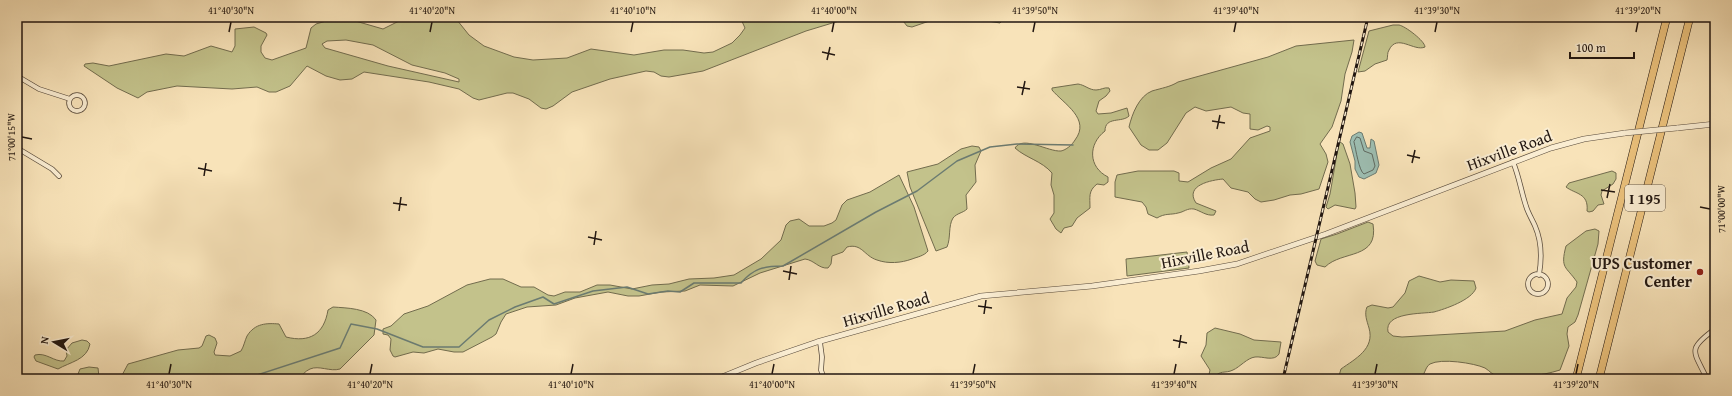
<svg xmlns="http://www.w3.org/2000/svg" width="1732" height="396" font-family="'Gentium Book Plus',serif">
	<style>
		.green { fill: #c3c28b; stroke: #726c4e; fill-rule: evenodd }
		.water { fill: #9dbeb2; stroke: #6b7b71 }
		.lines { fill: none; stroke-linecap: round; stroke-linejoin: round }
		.shore { stroke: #5f6a61; stroke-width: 1 }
		.stream { stroke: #6b7b71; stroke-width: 1.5 }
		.minor-casing { stroke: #57493a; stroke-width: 5.5 }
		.tertiary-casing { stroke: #57493a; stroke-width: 6 }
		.motorway-casing { stroke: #211610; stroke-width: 8 }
		.minor { stroke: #faedd2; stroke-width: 4 }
		.tertiary { stroke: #faedd2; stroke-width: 5 }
		.motorway { stroke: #ecc27c; stroke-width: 7 }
		.rail-casing { stroke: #211610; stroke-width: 3 }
		.rail { stroke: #faedd2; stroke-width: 1.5; stroke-dasharray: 4.5; stroke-linecap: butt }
		.tertiary-bridge-casing { stroke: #57493a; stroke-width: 6; stroke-linecap: butt }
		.tertiary-bridge { stroke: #faedd2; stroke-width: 5 }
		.ticks { fill: none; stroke: #211610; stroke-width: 1.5 }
		.poi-dot { fill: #8f2418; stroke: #faedd2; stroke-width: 1.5 }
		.labels { text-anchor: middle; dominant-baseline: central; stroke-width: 4; stroke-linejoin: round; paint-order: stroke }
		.shield { fill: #faedd2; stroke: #62564a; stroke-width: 1 }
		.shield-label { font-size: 15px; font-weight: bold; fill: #211610 }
		.street-label { font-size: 16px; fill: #211610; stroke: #faedd2 }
		.poi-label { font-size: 16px; font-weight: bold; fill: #211610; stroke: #faedd2; text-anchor: end }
		.neatline { fill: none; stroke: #211610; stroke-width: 1.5 }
		.ticks-label { font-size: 10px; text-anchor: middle; fill: #211610 }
	</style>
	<rect width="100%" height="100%" fill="#f8e3b9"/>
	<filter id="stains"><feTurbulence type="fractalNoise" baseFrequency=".005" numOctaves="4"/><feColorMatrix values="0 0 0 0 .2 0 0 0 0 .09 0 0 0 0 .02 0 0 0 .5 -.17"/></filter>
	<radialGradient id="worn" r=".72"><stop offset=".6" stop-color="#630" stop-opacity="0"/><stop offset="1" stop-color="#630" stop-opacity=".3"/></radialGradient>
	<path class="green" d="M407 17H451L457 20 469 35 484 46 514 57 533 60 567 58 591 49 634 55 664 50H683L704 53 713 52 732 43 740 35 745 28 740 17H862L839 21 806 31 703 71 669 77 661 76 654 72 646 71 610 79 572 92 553 106 546 109 541 108 529 99 513 93H507L479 100 473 98 459 89 429 82 364 72 352 79 340 80 326 76 307 66 290 86 276 92H269L257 87 232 89 177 86 147 92 138 98 117 88 84 66 85 64 93 63 109 66 166 54 184 56 211 46 232 52 235 46V29L254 27 266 33 267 35 261 46V52L265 58 272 60 306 48 311 28 316 24 333 19 345 18 383 29ZM346 40 373 45 412 65 445 73 459 79V82L388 66 325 48 322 44 327 41Z
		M900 17H941L912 27 907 26Z
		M988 17H1001L1003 20 1000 23 988 21 986 20Z
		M1393 25C1395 25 1397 25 1399 25 1405 26 1425 41 1425 47 1414 52 1397 33 1389 50 1387 53 1388 56 1387 60L1375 64 1365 71 1358 72 1369 31Z
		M1354 40 1352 52 1345 74 1341 101 1332 127 1320 144 1326 154 1328 162 1319 189 1301 194 1290 195 1274 200 1261 202 1255 199 1248 192 1231 188 1223 179C1212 180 1184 185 1196 203L1216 211 1214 215C1206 216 1201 211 1194 209 1187 208 1184 212 1178 213 1171 215 1165 213 1157 218L1148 214 1146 207 1142 202 1115 197V182L1117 175 1138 171H1174L1179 173V181L1188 182 1211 168 1231 159 1250 138 1270 131V127L1267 126 1258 130 1250 129V114L1243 113 1231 107 1206 111 1195 107 1186 113 1167 143 1158 150H1149L1141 145 1129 127C1132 114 1139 96 1152 91 1162 88 1170 87 1178 82L1268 57 1296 46Z
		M1078 84C1085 85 1089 90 1096 90 1101 90 1104 87 1109 88L1110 91 1106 96 1099 101 1096 111 1098 114 1111 113 1127 108 1129 116C1122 123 1105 116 1105 131 1088 144 1088 167 1108 177V182L1104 185 1097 184C1088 191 1090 197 1090 208L1077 218 1072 226 1064 228 1061 233 1056 229 1050 219 1054 213V195L1051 185 1052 173C1042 161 1026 158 1015 148 1023 135 1048 152 1061 151 1066 150 1072 145 1075 140 1091 119 1064 104 1052 90V88Z
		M1340 142 1343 144 1350 164 1355 193 1356 207 1355 209 1335 205 1328 209 1326 207 1330 194 1338 148Z
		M972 146 979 147 981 151 975 165 976 182 966 195 967 209C963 213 957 213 953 218 948 226 951 238 947 247L936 251 910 187 907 172 938 164 961 149Z
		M1612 171 1616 173V179L1613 184 1602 191 1601 195 1604 204 1598 205 1593 211 1589 212 1587 211C1589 193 1575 194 1566 187L1569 183Z
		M899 175 914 207 928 251C924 256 917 257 912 259 901 263 888 264 877 260 864 256 862 243 847 247L843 252 832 256 831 264 828 268C819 269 814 260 805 259L760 273 733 286 700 285 685 291 661 292 639 296H628L608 292 575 298 556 305 527 307 506 314 501 322 496 334 492 337 463 352H454L438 349 424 353 413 352 395 357 393 356 390 350 391 339 388 335 383 334V329L391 326 404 314 428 306 467 285 490 279H503L521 287H534L548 295 554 296 565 292H580L597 285H610L632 289 652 285 669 284 689 279 714 278 734 275 761 259 781 240 786 225 790 221 799 219 809 226H824L832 223 836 220 842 205 847 200 870 192Z
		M1368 222 1373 224C1379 260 1342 250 1325 267L1317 265 1315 261 1321 239 1337 234Z
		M1595 229 1599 231 1598 244 1578 315 1575 322 1568 327 1567 334 1569 346 1560 370C1541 376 1517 379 1498 376 1492 375 1490 371 1485 368 1474 363 1441 358 1430 364 1425 367 1425 375 1420 379H1338L1341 369C1355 359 1375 349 1369 328 1367 321 1364 314 1367 307L1372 305 1388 308 1393 307 1405 293 1409 281 1419 276 1440 282 1451 280 1474 281 1476 288C1472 300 1445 309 1434 312 1422 314 1384 312 1388 332L1393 336 1402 337 1505 331 1535 320 1562 314 1567 298 1576 287 1577 282C1566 266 1560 269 1566 246L1586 231Z
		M1187 252 1189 268 1127 276 1126 259Z
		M333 307C346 308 368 308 376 320L374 335 340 369C330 372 319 365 310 369 305 371 302 376 297 379H120L128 364 178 350 199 348 202 346 206 336 209 335 215 338 217 343 214 352 215 355 230 356 241 351C244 346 245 340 247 336 255 323 267 323 279 324L286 337C310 343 324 334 328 310Z
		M1215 328 1240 334 1254 340 1281 342 1279 354C1274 362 1263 356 1255 357 1247 358 1240 367 1233 370 1225 374 1220 369 1213 379H1208L1210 370 1201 356 1206 345 1207 333Z
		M82 340 87 341 90 344C87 360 70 362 58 369L36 361 34 357 35 355C46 352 54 362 64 361L67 356 66 350 72 343Z
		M89 367 98 368 99 377 114 379H76L80 369Z"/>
	<path class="water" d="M1359 132 1362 133 1367 148H1370L1371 139 1374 141 1379 165 1376 173 1364 179 1359 177 1355 169V161L1350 142 1352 136Z"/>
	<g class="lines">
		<path class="shore" d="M1357 137 1360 138 1364 151 1372 154 1375 166 1373 170 1364 174C1359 171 1356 150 1354 142Z"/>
		<path class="stream" d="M178 379 190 375 248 378 340 348 351 324 377 329 423 347H459L489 320 515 307 543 297 554 304 593 291 627 287 648 294 668 291 680 292 694 283H741C754 268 764 266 783 266L876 212 917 191 957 161 990 147 1017 144 1073 145"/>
		<g class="minor-casing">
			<path id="minor" d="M17 76 39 89 70 99
				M69 103a8 8 0 1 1 16 0a8 8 0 1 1-16 0Z
				M17 148 52 169 59 176
				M1513 162C1519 176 1521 191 1526 206 1528 213 1532 219 1535 226 1542 242 1542 258 1539 275
				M1528 284a10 10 0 1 1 20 0a10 10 0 1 1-20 0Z
				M820 342 822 357 821 370 824 379
				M1707 379C1694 351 1686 350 1715 329"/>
		</g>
		<g class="tertiary-casing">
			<path id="tertiary" d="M1677 128 1715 124
				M717 379 756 363 817 342 981 296 1092 286 1199 271 1237 264 1326 234 1551 148 1584 139 1625 133"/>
		</g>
		<g class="motorway-casing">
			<path id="motorway" d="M1576 379 1667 17
				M1599 379 1690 17"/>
		</g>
		<use href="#minor" class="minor"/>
		<use href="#tertiary" class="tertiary"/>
		<use href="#motorway" class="motorway"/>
		<g class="rail-casing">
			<path id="rail" d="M1283 379 1368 17"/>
		</g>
		<use href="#rail" class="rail"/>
		<g class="tertiary-bridge-casing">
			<path id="tertiary-bridge" d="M1625 133 1677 128"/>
		</g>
		<use href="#tertiary-bridge" class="tertiary-bridge"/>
	</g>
	<path class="ticks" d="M229 32 231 22M430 32 432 22M631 32 633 22M832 32 834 22M1033 32 1035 22M1234 32 1236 22M1435 32 1437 22M1636 32 1638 22M822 52 835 55M827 60 830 47M1017 87 1030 89M1022 95 1025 81M1212 121 1225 123M1217 129 1220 115M22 137 32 139M1407 155 1420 158M1412 163 1415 150M198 168 212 171M204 176 206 163M1601 190 1615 192M1607 198 1610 184M393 203 407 205M1700 207 1710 209M399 211 401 197M588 237 602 240M594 245 596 231M783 271 797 274M789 280 791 266M978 306 992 308M984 314 986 300M1173 340 1187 343M1179 348 1181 335M169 374 171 364M370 374 372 364M571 374 573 364M772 374 774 364M973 374 975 364M1174 374 1176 364M1375 374 1377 364M1576 374 1578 364"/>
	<circle class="poi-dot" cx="1700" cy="272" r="4"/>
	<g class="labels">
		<rect class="shield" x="1625" y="185" width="40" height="26" rx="3"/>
		<g class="shield-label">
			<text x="1645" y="198">I 195</text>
		</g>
		<g class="street-label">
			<text transform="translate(1509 150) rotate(-20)">Hixville Road</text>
			<text transform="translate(1205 254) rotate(-11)">Hixville Road</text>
			<text transform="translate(886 309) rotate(-16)">Hixville Road</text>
		</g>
		<g class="poi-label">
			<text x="1692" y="263">UPS Customer<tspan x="1692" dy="18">Center</tspan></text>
		</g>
	</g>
	<rect width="1732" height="396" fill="none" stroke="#f8e3b9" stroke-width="44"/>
	<g transform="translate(54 342) rotate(280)" stroke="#faedd2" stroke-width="3" paint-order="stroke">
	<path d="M0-3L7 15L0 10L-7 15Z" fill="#211610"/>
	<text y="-6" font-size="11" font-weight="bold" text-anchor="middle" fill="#211610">N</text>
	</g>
	<path d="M1570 52v6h64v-6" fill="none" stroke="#211610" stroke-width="2"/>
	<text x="1576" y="52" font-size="12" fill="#211610" stroke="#faedd2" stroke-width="3" paint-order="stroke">100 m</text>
	<rect x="22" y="22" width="1688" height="352" class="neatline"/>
	<g class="ticks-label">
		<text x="231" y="14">41°40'30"N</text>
		<text x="432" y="14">41°40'20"N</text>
		<text x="633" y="14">41°40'10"N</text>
		<text x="834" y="14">41°40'00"N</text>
		<text x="1035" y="14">41°39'50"N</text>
		<text x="1236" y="14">41°39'40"N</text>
		<text x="1437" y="14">41°39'30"N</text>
		<text x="1638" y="14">41°39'20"N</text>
		<text transform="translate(11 137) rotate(-90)" y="4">71°00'15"W</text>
		<text transform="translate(1721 209) rotate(-90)" y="4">71°00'00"W</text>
		<text x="169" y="388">41°40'30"N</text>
		<text x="370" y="388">41°40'20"N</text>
		<text x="571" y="388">41°40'10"N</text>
		<text x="772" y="388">41°40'00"N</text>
		<text x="973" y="388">41°39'50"N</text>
		<text x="1174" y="388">41°39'40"N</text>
		<text x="1375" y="388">41°39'30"N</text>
		<text x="1576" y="388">41°39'20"N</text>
	</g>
	<rect width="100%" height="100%" filter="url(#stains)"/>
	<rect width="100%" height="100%" fill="url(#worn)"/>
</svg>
